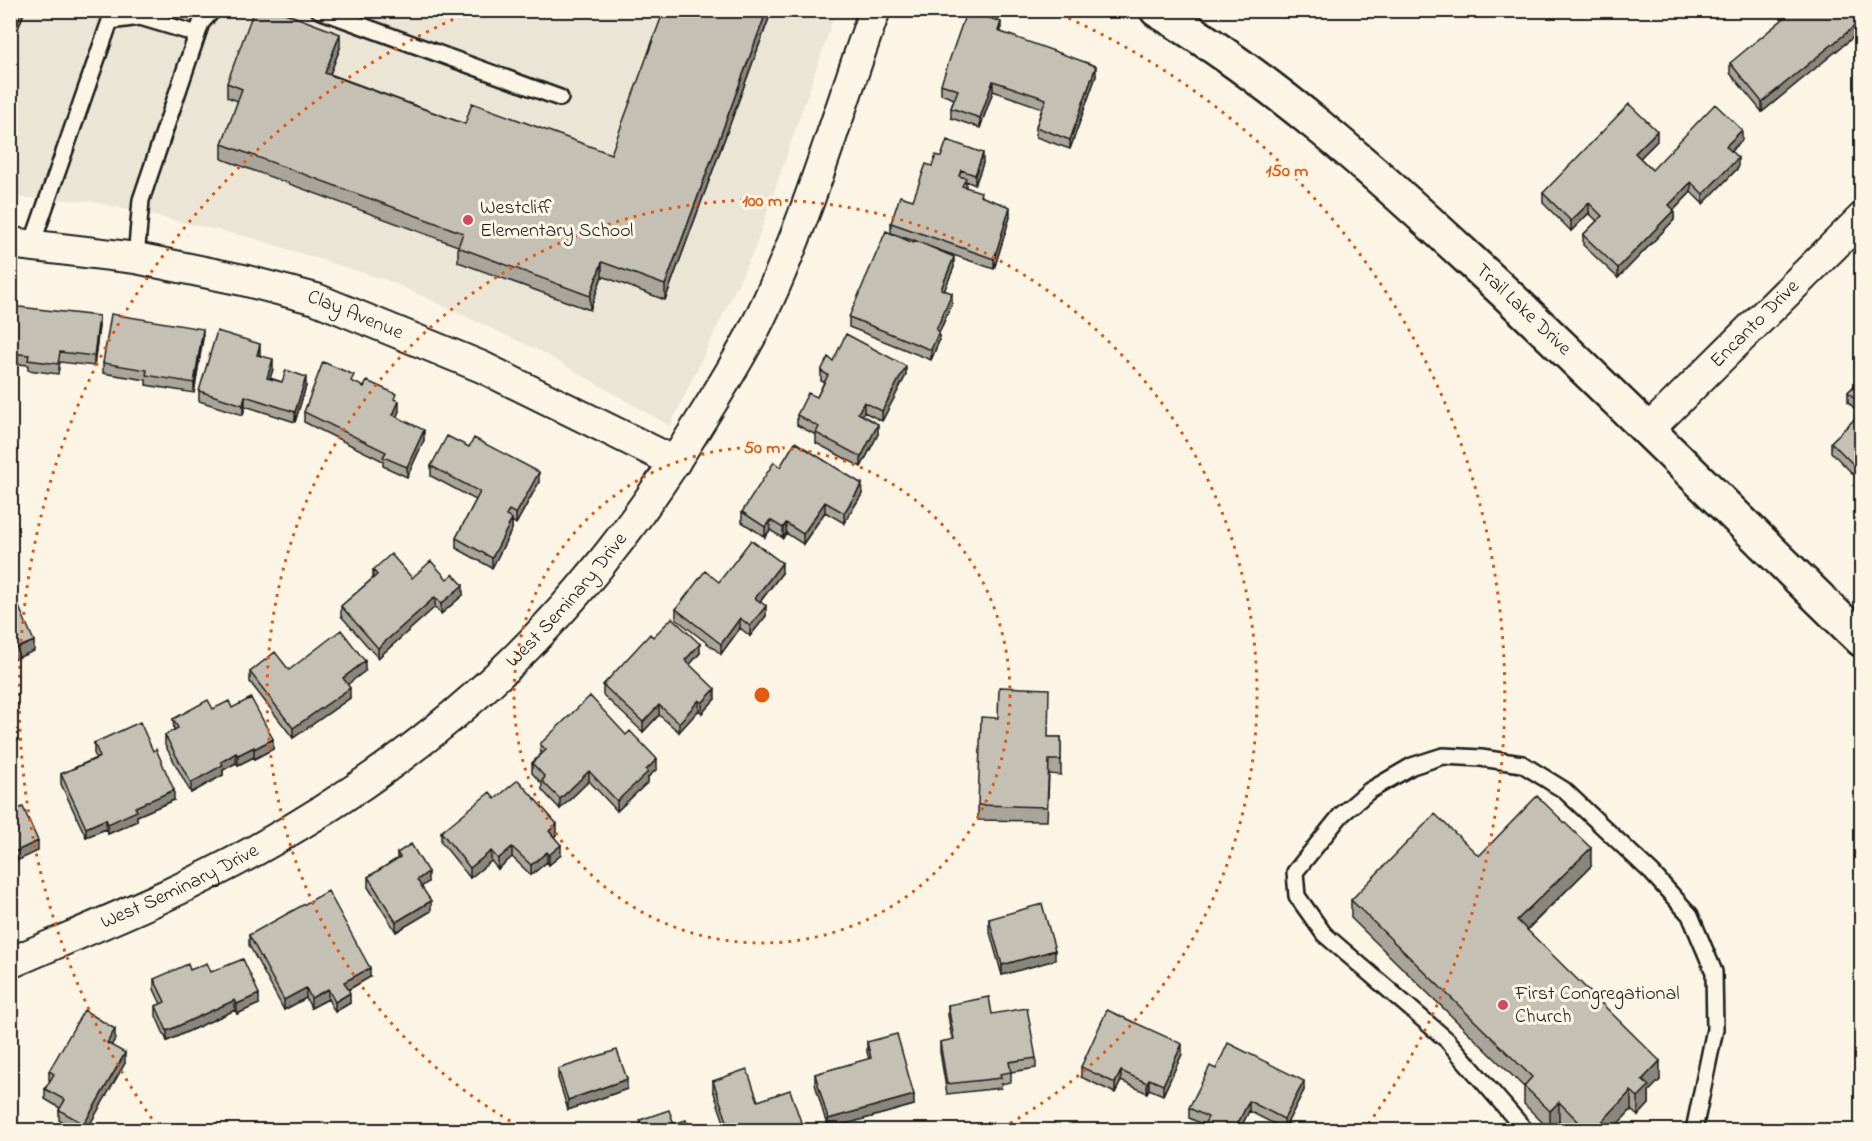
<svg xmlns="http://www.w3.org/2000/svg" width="1872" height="1141" font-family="'Indie Flower',sans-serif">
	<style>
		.built { fill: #ebe5d6 }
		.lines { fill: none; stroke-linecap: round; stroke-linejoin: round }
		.lane-casing { stroke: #1c1c1c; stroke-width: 20 }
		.street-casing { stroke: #1c1c1c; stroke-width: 34 }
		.secondary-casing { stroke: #1c1c1c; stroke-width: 38 }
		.lane { stroke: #fcf5e5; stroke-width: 15 }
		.street { stroke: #fcf5e5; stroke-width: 30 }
		.secondary { stroke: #fcf5e5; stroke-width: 33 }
		.wall { fill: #a9a59a; stroke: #1c1c1c; stroke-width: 1.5 }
		.shaded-wall { fill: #89867d; stroke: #1c1c1c; stroke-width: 1.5 }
		.building { fill: #c4c0b3; stroke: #1c1c1c; stroke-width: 1.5 }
		.ring { fill: none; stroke: #e8590c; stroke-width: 3; stroke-dasharray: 3 6 }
		.poi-dot { fill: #d1495b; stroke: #fcf5e5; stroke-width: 2 }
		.labels { text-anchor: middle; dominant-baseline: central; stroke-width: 6; stroke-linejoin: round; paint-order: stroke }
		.poi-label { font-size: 20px; fill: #1c1c1c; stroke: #fcf5e5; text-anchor: start }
		.street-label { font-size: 20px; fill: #1c1c1c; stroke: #fcf5e5 }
		.centre { fill: #e8590c; stroke: #fcf5e5; stroke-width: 3 }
		.ring-label { font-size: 18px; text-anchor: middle; font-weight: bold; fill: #e8590c; stroke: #fcf5e5; stroke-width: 6; stroke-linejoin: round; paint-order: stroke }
	</style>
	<rect width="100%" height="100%" fill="#fcf5e5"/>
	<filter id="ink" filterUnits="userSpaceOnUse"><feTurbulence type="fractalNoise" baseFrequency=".0167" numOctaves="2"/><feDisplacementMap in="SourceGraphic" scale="12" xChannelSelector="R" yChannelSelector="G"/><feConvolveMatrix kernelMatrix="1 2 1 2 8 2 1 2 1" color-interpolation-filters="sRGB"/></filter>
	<g filter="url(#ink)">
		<path class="built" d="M11 11H836L755 248 670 426 540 351 392 282 252 238 89 201 11 197Z"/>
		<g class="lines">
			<g class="lane-casing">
				<path id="lane" d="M319 10 560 98
					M32 244 110 21 140 17 197 34
					M136 258 141 200 201 23 213 10
					M1525 1130 1447 1040 1324 934 1297 896 1295 872 1341 815 1369 791 1412 766 1443 756 1481 758 1522 764 1564 790 1652 873 1690 915 1714 972 1715 1029 1694 1130"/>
			</g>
			<g class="street-casing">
				<g id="street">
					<path id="s1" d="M10 243 136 258 243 280 316 299 482 367 675 462"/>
					<path id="s2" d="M1647 431 1862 218"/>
					<path id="s3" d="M10 963C93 927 177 894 256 850 448 743 583 613 698 425 719 391 741 357 759 320 806 224 838 112 875 10"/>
				</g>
			</g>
			<g class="secondary-casing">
				<g id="secondary">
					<path id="s4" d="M1157 10C1272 80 1371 168 1469 259 1603 383 1731 513 1862 640"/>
				</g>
			</g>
			<use href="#lane" class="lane"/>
			<use href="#street" class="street"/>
			<use href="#secondary" class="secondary"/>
		</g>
		<path class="wall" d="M10 10H25L13 42 10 41Z
			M772 10 665 300 602 276 590 310 458 262V246L222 159V144L238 101 227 97V83L340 48 330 74 465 124 611 154Z
			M1862 10V30L1762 112 1730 73V63Z
			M1001 32 1096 76 1070 149 1036 137V127L1042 108 993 91 980 128 951 118V108L954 99 941 94V84Z
			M1742 140 1731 151 1738 168 1703 204 1691 192 1674 210V220L1618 278 1583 245V235L1597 221 1589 213 1571 231 1543 203V193L1657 141 1640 158 1652 170Z
			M941 157 983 163 975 185 966 181V187L981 196 1010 217 994 269 924 245 954 267 944 290 952 303 939 333V341L931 360 849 327V317L913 243 914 241 891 233V223L913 200Z
			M10 306 99 326 94 366 60 362 58 374 28 370V365L10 363Z
			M203 338 194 393 146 385V380L103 373V363Z
			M260 354V355L273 369 270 378 282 382 306 386 295 422 245 406 243 415 199 401V391Z
			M1862 357V483L1831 452V442L1860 414 1848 402V392L1860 380 1855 374V364Z
			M833 361 906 375 882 421 864 412 862 415 878 434 861 467 816 443V435L797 425V415L817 397 824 382 821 381V371Z
			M354 383 399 411 396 417 424 440 407 477 383 466V461L304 422V412Z
			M469 447 539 482 516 524 512 521V529L492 568 456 548V538L476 500 431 476V466Z
			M780 467 862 494 844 523 825 512 803 544 786 533 783 538 770 530 765 537 742 522V512Z
			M373 570 412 578 463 595 441 614 435 607 378 658 341 616V606L373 578Z
			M782 573 760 602 766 616 750 636 740 628 721 654 676 619V609L719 582Z
			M653 637 700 653 689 665 715 699 702 713 699 710 679 732 659 715 643 732 603 695V685Z
			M289 670 365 671 347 684 350 698 293 738 250 682V672Z
			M232 708 273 749 254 759V757L238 765 236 763 223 770V775L191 793 165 745V735L174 730 173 719 213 709Z
			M1048 737H1061V775L1049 774 1047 821 978 820V805Z
			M94 743 174 800 137 816V821L108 834 106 829 86 837 61 784V774L96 758 94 753Z
			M540 744 657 769 648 777V782L617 811 589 781 560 809 542 790V784L532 773V763L541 754Z
			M495 799 557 834 554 837 561 855 549 865 547 862 531 875 512 857 498 869 491 861 470 878 441 842V832Z
			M397 853 428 882 421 887 431 911 396 932 368 887V877L397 859Z
			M1479 856 1591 866 1527 930 1660 1080 1649 1091V1104L1638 1116 1631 1110 1611 1131H1569L1559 1121 1550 1130 1524 1104V1087L1351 918V900Z
			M989 919 1055 960 1002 975 989 929Z
			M249 935 370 977 348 990 350 1003 335 1012 328 999 311 1008 306 998 284 1010 249 945Z
			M190 970 211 972 259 1004 237 1014 235 1010 167 1041 156 1016V1006L161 1004 154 989V979Z
			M948 1005 992 1014 1036 1058V1068L1011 1072V1082L1001 1084V1088L947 1094 940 1052V1042L952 1040 948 1015Z
			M115 1039 111 1045 125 1063 86 1131H78L59 1120V1110L60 1108 45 1099V1089L50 1081 49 1080V1071Z
			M867 1042 914 1105 828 1129 815 1084V1074L869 1059 867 1052Z
			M1182 1054 1163 1095 1149 1089 1147 1093 1121 1081 1115 1093 1081 1077V1067Z
			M558 1069 627 1089 568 1110 558 1078Z
			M1216 1069 1304 1090 1284 1129 1249 1111 1239 1131H1202L1204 1125 1189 1118V1108Z
			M713 1081 758 1101 804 1131H716V1125L724 1122 713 1090Z
			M640 1120 674 1124 690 1131H640Z"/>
		<path class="shaded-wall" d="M21 10H25L13 42V33Z
			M767 10H772L665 300V285Z
			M1862 20V30L1762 112V102Z
			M1001 22V32L998 41V31Z
			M340 34V48L325 87V73Z
			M1096 66V76L1070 149V140Z
			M993 81V91L980 128V118Z
			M1742 130V140L1726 156V146Z
			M1657 131V141L1635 163V153Z
			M983 153V163L975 185V175Z
			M1738 158V168L1703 204V194Z
			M1691 182V192L1669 215V205Z
			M1589 203V213L1571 231V221Z
			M1010 207V217L994 269V259Z
			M1674 210V220L1618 278V268Z
			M954 257V267L941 299V289Z
			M602 262V276L590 310V296Z
			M952 293V303L939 333V341L931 360V350L936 330Z
			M99 316V326L94 366V356Z
			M203 329V338L194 393V383Z
			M260 344V354L257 365V355Z
			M273 359V369L267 388V378Z
			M906 366V375L882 421V411Z
			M306 377V386L295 422V412Z
			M245 396V406L243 415V405Z
			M399 401V411L393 425V415Z
			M864 402V412L858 423V413Z
			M878 424V434L861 467V457Z
			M424 430V440L407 477V467Z
			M539 472V482L516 524V514Z
			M862 484V494L844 523V513Z
			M825 502V512L803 544V534Z
			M512 519V529L492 568V558Z
			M770 520V530L765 537V527Z
			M786 523V533L783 538V528Z
			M782 563V573L755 608V598Z
			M463 585V595L441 614V604Z
			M435 597V607L378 658V648Z
			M766 606V616L750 636V626Z
			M740 618V628L721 654V644Z
			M34 641V651L10 661V651Z
			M700 644V653L685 670V660Z
			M365 661V671L343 688V678Z
			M350 688V698L293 738V728Z
			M715 689V699L702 713V703Z
			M699 700V710L679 732V723Z
			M659 705V715L643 732V722Z
			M273 739V749L254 759V749Z
			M254 747V757L238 765V755Z
			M236 753V763L223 770V775L191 793V783L221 762Z
			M657 759V769L648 777V782L617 811V801L646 770Z
			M589 771V781L560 809V799Z
			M174 790V800L137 816V821L108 834V824L135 807Z
			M106 819V829L86 837V828Z
			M557 824V834L549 841V831Z
			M38 841V851L10 864V854Z
			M561 845V855L549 865V855Z
			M512 847V857L498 869V859Z
			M1591 848V866L1517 939V920Z
			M491 851V861L470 878V868Z
			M547 852V862L531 875V865Z
			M428 872V882L417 890V880Z
			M431 901V911L396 932V922Z
			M1055 950V960L1002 975V965Z
			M370 968V977L344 992V982Z
			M306 988V998L284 1010V1000Z
			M328 989V999L311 1008V998Z
			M350 993V1003L335 1012V1002Z
			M259 994V1004L237 1014V1004Z
			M235 1000V1010L167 1041V1031Z
			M115 1029V1039L107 1053V1043Z
			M1182 1044V1054L1163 1095V1085Z
			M125 1053V1063L86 1131H84V1124Z
			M1660 1061V1080L1649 1091V1104L1638 1116V1097L1642 1080Z
			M1121 1071V1081L1115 1093V1083Z
			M627 1079V1089L568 1110V1100Z
			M1149 1079V1089L1147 1093V1083Z
			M1304 1081V1090L1284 1129V1119Z
			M1631 1091V1110L1611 1131H1593Z
			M914 1095V1105L828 1129V1119Z
			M1249 1101V1111L1239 1131H1234Z
			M1559 1102V1121L1550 1130V1111Z"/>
		<path class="building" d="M10 10H21L13 33 10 32Z
			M254 10H277L340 34 325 73 465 124 472 103 611 154 664 10H767L665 285 602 262 590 296 458 247 463 233 222 144 242 89 227 83Z
			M967 10 1001 22 998 31 1096 66 1070 140 1036 127 1046 99 993 81 980 118 951 108 958 90 941 84Z
			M1794 10H1862V20L1762 102 1730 63Z
			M1629 104 1657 131 1635 153 1652 170 1715 104 1742 130 1726 146 1738 158 1703 194 1691 182 1669 205 1674 210 1618 268 1583 235 1602 216 1589 203 1571 221 1543 193Z
			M947 140 983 153 975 175 961 170 959 176 966 178 962 186 981 192 980 196 1010 207 994 259 891 223 900 196 913 200 926 164 932 166 936 155 941 157Z
			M886 231 913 243 914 240 954 257 941 289 952 293 936 330 939 331 931 350 849 317Z
			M10 306 99 316 94 356 60 352 58 364 28 360 29 355 10 353Z
			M111 314 203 329 194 383 146 375 147 370 103 363Z
			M217 331 260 344 257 355 273 359 267 378 282 382 286 370 306 377 295 412 245 396 243 405 199 391Z
			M846 334 906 366 882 411 864 402 858 413 878 424 861 457 816 433 819 427 797 415 808 393 817 397 828 375 821 371 828 357 833 361Z
			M1862 357V371L1855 364Z
			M323 362 354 375 351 381 364 387 367 381 396 394 394 399 399 401 393 415 424 430 407 467 383 457 386 452 304 412Z
			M1862 379V406L1848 392Z
			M1862 412V473L1831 442Z
			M447 436 469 447 474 438 539 472 516 514 509 510 506 516 512 519 492 558 456 538 480 492 431 466Z
			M795 442 862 484 844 513 825 502 803 534 786 523 783 528 770 520 765 527 742 512 774 462 780 467Z
			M751 540 782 563 755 598 766 606 750 626 740 618 721 644 676 609 705 571 719 582Z
			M391 554 412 578 431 561 447 579 453 574 463 585 441 604 435 597 378 648 341 606 377 575 373 570Z
			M16 600 34 641 10 651V602Z
			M672 618 700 644 685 660 715 689 702 703 699 700 679 723 659 705 643 722 603 685 650 634 653 637Z
			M341 630 365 661 343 678 350 688 293 728 250 672 275 652 289 670Z
			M999 687 1049 689 1048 737H1061V760H1049L1047 807 978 805 981 717 998 718Z
			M590 696 626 735 630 731 657 759 646 770 648 772 617 801 589 771 560 799 542 781 545 777 532 763 546 750 540 744Z
			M251 698 273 739 254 749V747L238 755 236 753 221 762 223 765 191 783 165 735 178 728 173 719 208 700 213 709 229 701 232 708Z
			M140 722 153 751 156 749 174 790 135 807 137 811 108 824 106 819 86 828 61 774 100 757 94 743Z
			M518 780 557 824 549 831 561 845 549 855 547 852 531 865 512 847 498 859 491 851 470 868 441 832 490 792 495 799Z
			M1537 796 1591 848 1517 920 1660 1061 1642 1080 1649 1086 1638 1097 1631 1091 1593 1131H1588L1559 1102 1550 1111 1524 1086 1532 1077 1351 900 1435 814 1479 856Z
			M23 807 38 841 10 854V812Z
			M411 844 428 872 417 880 431 901 396 922 368 877 400 857 397 853Z
			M328 891 370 968 344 982 350 993 335 1002 328 989 311 998 306 988 284 1000 249 935Z
			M1042 904 1055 950 1002 965 989 919Z
			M243 959 259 994 237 1004 235 1000 167 1031 156 1006 165 1002 154 979 188 964 190 970 207 963 211 972Z
			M989 997 992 1014 1027 1008 1036 1058 1009 1062 1011 1072 1000 1074 1001 1078 947 1084 940 1042 954 1039 948 1005Z
			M84 1010 115 1029 107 1043 125 1053 84 1124 59 1110 65 1100 45 1089 54 1074 49 1071Z
			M1107 1010 1182 1044 1163 1085 1149 1079 1147 1083 1121 1071 1115 1083 1081 1067Z
			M897 1034 914 1095 828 1119 815 1074 871 1058 867 1042Z
			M1228 1043 1304 1081 1284 1119 1249 1101 1234 1131H1204L1202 1129 1208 1117 1189 1108 1210 1066 1216 1069Z
			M617 1050 627 1079 568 1100 558 1069Z
			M747 1069 758 1101 790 1090 804 1131H718L716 1125 727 1121 713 1081Z
			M669 1110 674 1124 686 1120 690 1131H644L640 1120Z"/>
	</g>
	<g class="ring">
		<circle cx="762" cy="695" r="248"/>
		<path d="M526 1130A495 495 0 1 1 998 1130"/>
		<path d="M157 1126A743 743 0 0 1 472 11M1052 11A743 743 0 0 1 1367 1126"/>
	</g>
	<g class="poi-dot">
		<circle cx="468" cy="220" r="6"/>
		<circle cx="1503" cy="1005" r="6"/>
	</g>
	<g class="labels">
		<g class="poi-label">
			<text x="480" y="208">Westcliff<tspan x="480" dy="23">Elementary School</tspan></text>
			<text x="1515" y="994">First Congregational<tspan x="1515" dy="23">Church</tspan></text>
		</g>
		<g class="street-label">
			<text stroke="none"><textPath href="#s4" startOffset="474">Trail Lake Drive</textPath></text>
			<text stroke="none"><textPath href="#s1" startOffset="354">Clay Avenue</textPath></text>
			<text stroke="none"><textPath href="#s2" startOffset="152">Encanto Drive</textPath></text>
			<text stroke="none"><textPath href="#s3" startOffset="672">West Seminary Drive</textPath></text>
			<text stroke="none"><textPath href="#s3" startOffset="186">West Seminary Drive</textPath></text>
		</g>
	</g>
	<circle cx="762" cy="695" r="9" class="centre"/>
	<g class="ring-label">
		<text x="1287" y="176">150 m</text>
		<text x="762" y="206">100 m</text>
		<text x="762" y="453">50 m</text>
	</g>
	<rect width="1872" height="1141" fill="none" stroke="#fcf5e5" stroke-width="36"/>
	<rect x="18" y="18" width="1836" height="1105" fill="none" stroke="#1c1c1c" stroke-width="2" filter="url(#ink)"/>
</svg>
